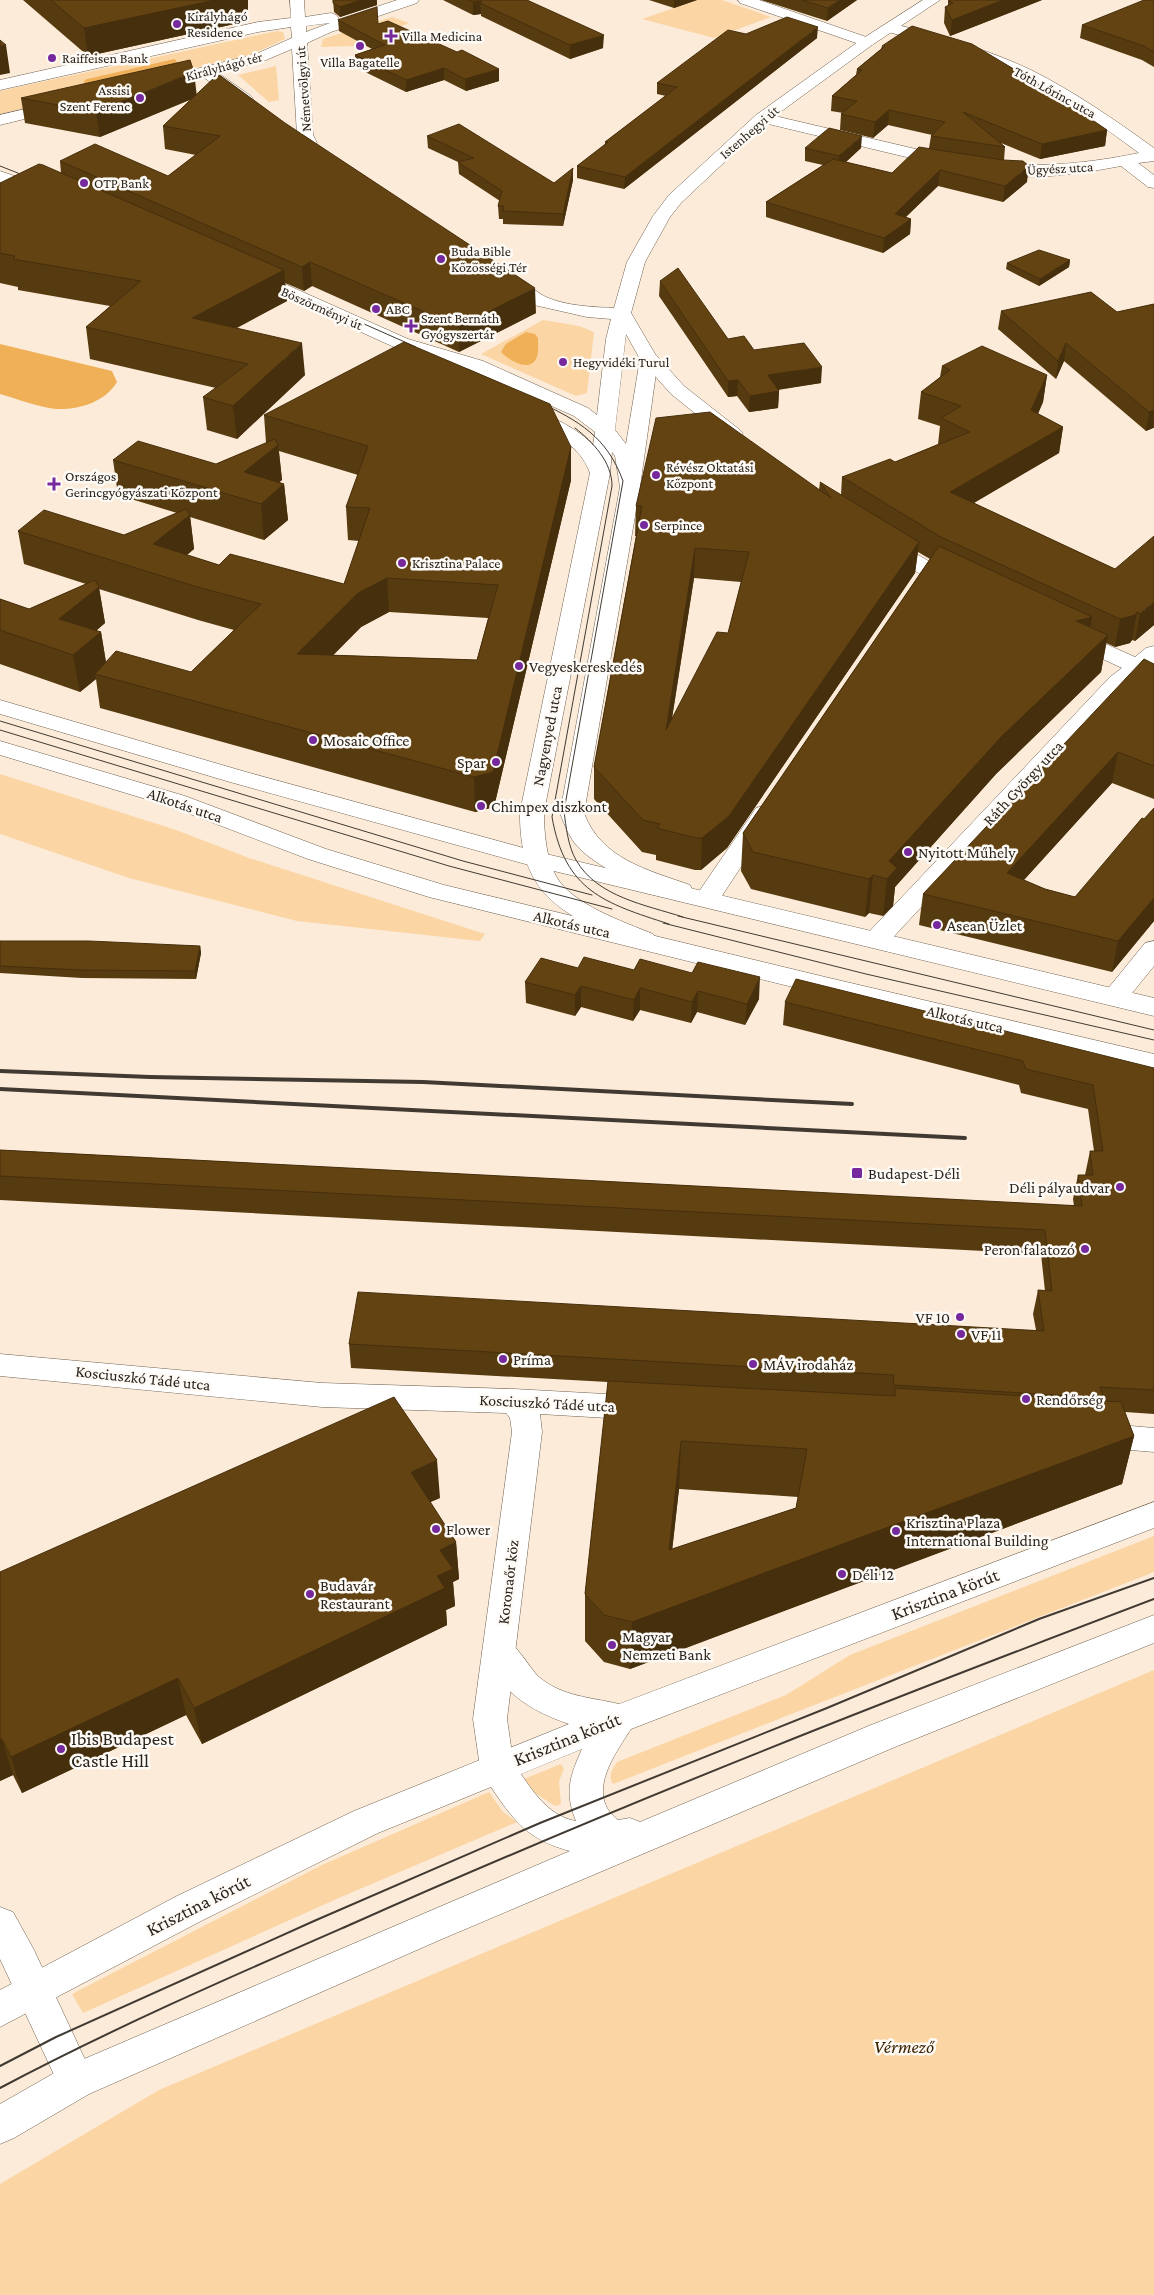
<svg xmlns="http://www.w3.org/2000/svg" width="1154" height="2295" font-family="'Crimson Pro',serif">
	<style>
		.green { fill: #fbd5a4 }
		.forest { fill: #efb058 }
		.lines { fill: none; stroke-linecap: round; stroke-linejoin: round }
		.stream { stroke: #f0b059; stroke-width: 5.5 }
		.minor-casing { stroke: #6f6150; stroke-width: 1 }
		.tertiary-casing { stroke: #6f6150; stroke-width: 1 }
		.secondary-casing { stroke: #6f6150; stroke-width: 1 }
		.minor { fill: #fff; fill-rule: evenodd }
		.tertiary { fill: #fff; fill-rule: evenodd }
		.secondary { fill: #fff; fill-rule: evenodd }
		.tram-far1 { stroke: #413a32; stroke-width: 1 }
		.tram { stroke: #413a32; stroke-width: 2 }
		.rail { stroke: #413a32; stroke-width: 4 }
		.wall { fill: #563a10; fill-rule: evenodd }
		.shaded-wall { fill: #462f0d }
		.building { fill: #644313; stroke: #462f0d; fill-rule: evenodd }
		.poi-dot { fill: #76299c; stroke: #fefbf7; stroke-width: 2 }
		.labels { text-anchor: middle; dominant-baseline: central; stroke-width: 5; stroke-linejoin: round; paint-order: stroke }
		.far-poi-label { font-size: 14px; fill: #2a241d; stroke: #fefbf7; text-anchor: start }
		.far-street-label { font-size: 14px; fill: #2a241d; stroke: #fefbf7 }
		.poi-label { font-size: 16px; fill: #2a241d; stroke: #fefbf7; text-anchor: start }
		.street-label { font-size: 16px; fill: #2a241d; stroke: #fefbf7 }
		.near-street-label { font-size: 19px; fill: #2a241d; stroke: #fefbf7 }
		.near-poi-label { font-size: 19px; fill: #2a241d; stroke: #fefbf7; text-anchor: start }
		.near-park-label { font-size: 19px; font-style: italic; fill: #3c2300; stroke: #fefbf7 }
	</style>
	<rect width="100%" height="100%" fill="#fcebd8"/>
	<path class="green" d="M698 0H722L771 17 714 38 642 19Z
		M392 17 409 23 354 46 321 47 323 39Z
		M277 31 283 32 285 39 250 55 0 114V91Z
		M276 66 279 100 269 102 238 75Z
		M543 320 579 326 594 332 587 393 576 396 481 354Z
		M0 774 176 830 249 858 485 934 480 941 297 921 129 878 0 834Z
		M1154 1536V1572L613 1784C608 1776 612 1770 617 1762L786 1695 850 1655Z
		M1154 1670V2295H0V2184L159 2090Z
		M561 1764 564 1769 559 1781 561 1804 555 1806 535 1793 524 1779Z
		M489 1792 503 1812 517 1822 341 1897 83 2013 72 1994 322 1865Z"/>
	<path class="forest" d="M526 332 535 334 538 338C538 344 539 354 536 359 529 373 507 359 501 352L506 344Z
		M0 344 112 371 117 382C105 402 79 410 56 409 38 407 18 399 0 394Z"/>
	<g class="lines">
		<path class="stream" d="M87 82 174 62"/>
		<g class="minor-casing">
			<path id="minor" d="M738 0H759L872 39 875 42 872 45H862L740 3Z
				M890 23C938 35 987 49 1031 70 1075 92 1115 120 1154 148V161L1138 163 1154 175V188L1148 187 1121 166C1078 174 1028 182 985 172L983 168 985 164 991 163C1041 168 1090 163 1139 153 1101 125 1062 97 1019 77 977 56 930 44 885 31L882 28 885 25Z
				M762 113 954 158 956 162 954 166 948 167 756 121 754 118 756 115Z
				M649 353 656 355 684 386 740 430 743 434 740 438 733 440 726 438 671 394 640 359 642 355Z
				M884 537 891 539 937 566 966 578 969 583 966 588C943 593 897 559 877 547L874 543 877 539Z
				M1072 629 1135 657 1146 648 1154 646V664L1152 666 1154 667V682L1139 676 1126 687 885 946 876 948 867 946 863 940 867 934 1110 677 1122 668 1064 641 1061 636 1064 631Z
				M764 806 772 808 776 813 716 905 707 907 698 905 695 899 698 893 756 808Z
				M1154 941V966L1124 1003 1115 1006 1106 1003 1102 997 1106 991 1145 943Z
				M0 1354 322 1383 514 1389 642 1396 653 1400 657 1408 653 1416 642 1420 540 1414 542 1432 507 1719 514 1767 509 1778 497 1782 485 1778 480 1767 473 1719 512 1432 510 1418 506 1413 322 1407 0 1376Z
				M1096 1423 1154 1428V1452L1096 1447 1085 1444 1081 1435 1085 1426Z
				M0 1907 13 1912 34 1950 95 2081 89 2094 76 2099 63 2094 0 1959Z"/>
		</g>
		<g class="tertiary-casing">
			<path id="tertiary" d="M290 0H304L305 17 331 13 336 15 339 18 337 20 397 0H419L417 3 331 32 307 43 313 135 317 143 315 146H303L297 135 292 49 266 60 218 73 251 96 253 99 251 102H239L203 77 194 79 188 77 186 74 188 71 256 54 292 38 291 27 258 32 0 90V80L258 22 291 18ZM330 23 306 32V26Z
				M923 0H940L872 45 768 121 681 203 670 217 645 262 631 313 658 359 640 487 584 813C601 859 648 870 690 885L693 891 690 897C666 903 599 868 581 850 570 840 565 826 560 813L620 487 615 456 612 452 610 473 544 812C544 833 546 857 556 876 571 904 624 922 653 934L657 940 653 946 644 948 635 946C566 915 519 899 520 812L590 473C579 443 552 433 524 421L521 417 524 413C542 408 581 431 593 445L595 432 574 416 469 369 394 347 246 280 243 276 246 272H258L408 339 483 361 588 408 597 415 606 339 611 319 587 317 534 305 499 282 496 278 499 274C517 270 531 290 546 297 566 306 593 307 614 308L627 262 653 216 669 195 756 115 862 39ZM626 334 640 359 626 444 615 430Z
				M59 101 65 103 67 106 65 109 0 125V115Z
				M0 171 26 180 51 183 53 187 51 191C34 195 16 188 0 182Z
				M1154 1502V1528L631 1729C614 1755 585 1795 618 1820L630 1818 640 1822 871 1725 1154 1615V1643L895 1747 442 1939 89 2094 14 2138 0 2144V2104L63 2068 570 1851C528 1840 514 1821 491 1787L378 1833 203 1920 0 2027V1990L177 1896 354 1811 569 1724C528 1710 502 1692 482 1652L487 1642C490 1641 495 1638 498 1638 514 1637 528 1667 539 1677 563 1697 590 1697 619 1704ZM582 1749C570 1776 564 1792 576 1821 551 1817 535 1795 521 1774Z"/>
		</g>
		<g class="secondary-casing">
			<path id="secondary" d="M0 700 246 772 542 853 1154 998V1016L529 865 230 782 0 714Z
				M0 741 185 796 326 849 444 885 825 977 1154 1054V1072L825 995 429 897 308 859 169 806 0 755Z"/>
		</g>
		<use href="#minor" class="minor"/>
		<use href="#tertiary" class="tertiary"/>
		<use href="#secondary" class="secondary"/>
		<path class="tram-far1" d="M0 166 33 179
			M274 284 416 347
			M539 402C579 421 607 437 623 481L564 811C566 827 568 846 576 860 597 897 646 905 683 917
			M575 428C593 442 612 462 612 486L552 817C565 891 604 903 669 924
			M0 721 463 861 592 895
			M0 730 449 866 612 909
			M678 916 1154 1030
			M663 923 866 974 1154 1040"/>
		<path class="tram" d="M0 2066 56 2037 314 1921 540 1823 827 1708 1039 1619 1154 1578
			M0 2088C115 2027 235 1975 354 1923 617 1806 885 1701 1154 1599"/>
		<path class="rail" d="M0 1071 150 1077 423 1082 852 1104
			M0 1089 965 1138"/>
	</g>
	<path class="wall" d="M23 0H248V21L88 56Z
		M333 0H377V5L340 17 334 12Z
		M443 0H527L603 48 570 59 481 16V14L473 15Z
		M649 0H697L674 8Z
		M761 0H857L827 21Z
		M950 0H1042L950 36 944 23 945 7 948 6V1Z
		M1154 0V67L1142 60 1080 38 1082 25Z
		M338 20 378 24 499 81 466 91 444 80 406 92 355 67V55L372 49 339 31Z
		M746 34 817 38 624 189 577 178V166L605 145V142L666 96 657 94V83Z
		M882 46 1107 130 1105 146 1040 159 1001 143 1005 147 1004 160 1027 182 1003 202 938 186 906 217 911 219 910 234 883 253 766 217V202L823 165 805 161V148H861L846 162 892 173 929 148 931 136 932 135 888 125 873 138 840 130 841 114 843 113 831 111 832 96 856 75 857 69 881 49Z
		M196 94 536 313 459 352 312 286 304 291 285 283 287 301 237 328 305 375 237 439 207 430 203 397 216 388 90 359 86 327 110 306 18 290V287L0 283V183L61 173 60 161 168 176 196 155 165 149 163 126 191 99 100 137 25 123 21 98Z
		M427 136 554 183 573 180 563 226 503 224V219H499L498 206 500 201 459 174 458 162 428 148Z
		M1070 260 1069 267 1039 286 1006 269 1007 263Z
		M660 281 728 339 821 383 778 390 779 391 778 408 749 412 737 396 728 397 659 296Z
		M1154 304V428H1153L1146 431 1064 361 1056 379 998 329 1001 311 1117 312Z
		M942 366 1047 375 1043 402 1038 414 1063 427 1059 453 974 503 1115 569 1154 625 1135 641 1132 640 1130 643 1115 647 1106 643 1101 672 996 774 895 887 893 906 883 916 869 913 865 917 751 889 741 871 743 833 930 559 918 552 915 573 727 848 701 870H695L656 860V855L642 852 594 799V767L636 536H635L636 506 819 490 820 482 841 495 842 477 895 462 938 444 940 426 918 419 921 392 940 377ZM694 578 741 582 728 633 672 719Z
		M264 415 571 447V480L494 807 475 812 100 708 96 679 80 692 0 664V599L29 609 86 584 24 564 18 531 124 535 177 513 118 495 113 460 216 464 266 443ZM279 451 358 475 346 507 348 540 359 541 344 584 219 565 187 555 194 549 190 517 264 540 288 520 284 484 279 482 282 480ZM99 589 198 620 234 630 191 672 106 662 101 632 96 631 105 623ZM389 612 488 618 477 660 333 655 361 627Z
		M1154 664V799L1112 783 1024 880 1045 889 1075 897 1154 808V921L1112 972 919 925 923 894Z
		M0 941 200 946 201 953 196 979 82 978 0 973Z
		M634 970 759 999 745 1025 697 1012 691 1023 640 1010 633 1021 581 1007 575 1016 526 1003 525 982Z
		M785 1002 1154 1068V1414L1125 1412 1134 1436 1122 1484 630 1669 604 1662 585 1641V1594L608 1382 351 1368 349 1344 1036 1330 1033 1314 1038 1290 1045 1291 1041 1254 0 1200V1150L1074 1206 1073 1199 1078 1175H1085L1090 1151H1094L1088 1109 1021 1093 1019 1085 783 1025ZM679 1489 798 1497 796 1508 672 1549Z
		M440 1498 430 1502 456 1542 459 1579 453 1582 455 1606 446 1610 447 1625 202 1744 186 1715 22 1793 13 1775 0 1781V1572Z"/>
	<path class="shaded-wall" d="M215 0H248V21L88 56 84 28Z
		M361 0H376L377 5 340 17V7Z
		M674 0H697L674 8Z
		M840 0H857L827 21 828 8Z
		M1003 0H1042L950 36 952 20Z
		M482 1 480 3 481 14 473 15V2Z
		M818 27 817 38 624 189 625 177Z
		M604 35 603 48 570 59V45Z
		M6 45 10 73 0 75V46Z
		M444 68V80L406 92V80Z
		M499 69V81L466 91 465 79Z
		M194 72 197 97 100 137 96 112Z
		M889 110 888 125 873 138 875 122Z
		M1107 130 1105 146 1040 159 1042 144Z
		M862 136 861 148 838 169 839 156Z
		M1029 166 1027 182 1003 202 1005 186Z
		M573 168V180L563 226V214Z
		M940 170 938 186 893 229 895 214Z
		M911 219 910 234 883 253 884 238Z
		M1070 260 1069 267 1039 286 1040 279Z
		M310 262 312 286 304 291 302 267Z
		M284 270 287 301 195 349 192 318Z
		M535 288 536 313 459 352V327Z
		M302 343 305 375 237 439 233 406Z
		M1066 343 1064 361 1056 379 1058 361Z
		M822 367 821 383 767 391 768 375Z
		M1047 375 1043 402 1027 437 1031 410Z
		M738 380 737 396 728 397V381Z
		M779 391 778 408 749 412 750 396Z
		M1154 410 1153 428 1146 431 1149 412Z
		M1063 427 1059 453 946 519 950 492Z
		M278 445 282 480 255 502 244 472Z
		M571 447V480L494 807 475 812 474 777Z
		M284 484 288 520 264 540 261 504Z
		M190 515 194 549 161 576 153 544Z
		M919 542 915 573 727 848 701 870 702 838Z
		M695 548 694 578 665 761 666 730Z
		M387 578 389 612 361 627 300 689 297 654 358 593Z
		M99 587 105 623 68 653 59 619Z
		M1154 602V625L1135 641 1140 614Z
		M1137 612 1132 640 1130 643 1115 647 1120 619Z
		M1092 617 1086 654 1076 621Z
		M101 632 107 669 95 674 96 679 80 692 73 655Z
		M1108 635 1101 672 996 774 895 887 893 906 883 916 889 861 1001 737Z
		M1118 752 1112 783 1002 904 1007 873Z
		M873 875 869 913 865 917 869 879Z
		M1154 898V921L1112 972 1118 941Z
		M200 946 201 953 196 979 195 971Z
		M760 977 759 999 745 1025 747 1004Z
		M581 986V1007L575 1016V995Z
		M640 988V1010L633 1021 634 1000Z
		M698 991 697 1012 691 1023 692 1002Z
		M1134 1436 1122 1484 630 1669 632 1622Z
		M681 1441 679 1489 667 1597 669 1550Z
		M437 1460 440 1498 414 1509 411 1472Z
		M456 1542 459 1579 453 1582 455 1606 446 1610 447 1625 202 1744 194 1708 437 1576 440 1550Z
		M178 1678 186 1715 22 1793 11 1757Z
		M2 1739 13 1775 0 1781V1740Z"/>
	<path class="building" d="M51 0H215L84 28Z
		M333 0H361L340 7 333 3Z
		M468 0H527L604 35 570 45 480 3 482 1 473 2Z
		M802 0H840L828 8Z
		M950 0H1003L952 20 945 7 953 3 948 1Z
		M1144 0H1154V52L1144 46 1082 25Z
		M377 7 378 24 388 21 457 52 462 50 499 69 465 79 444 68 406 80 355 55 385 45 338 20Z
		M787 17 818 27 625 177 577 166 608 142H605L677 87 657 83 728 30 746 34Z
		M912 26 972 44 1042 86 1107 130 1042 144 963 112 1005 147 931 136 945 122 889 110 875 122 841 114 857 101 832 96 862 70 857 69 885 46H882Z
		M0 40 6 45 0 46Z
		M190 60 194 72 96 112 21 98Z
		M218 74 285 123 535 288 459 327 310 262 302 267 60 161 95 144 168 176 220 136 163 126Z
		M459 124 554 183 573 168 563 214 503 211 504 206H498L502 191 458 162 474 158 427 136Z
		M829 128 862 136 839 156 805 148Z
		M919 147 1003 160 1023 161 1029 166 1005 186 940 170 895 214 911 219 884 238 766 202 833 159 892 173Z
		M39 164 43 165 284 270 192 318 302 343 233 406 203 397 248 364 86 327 141 281 13 259 15 256 0 253V183Z
		M1039 250 1070 260 1040 279 1007 263Z
		M678 268 728 339 744 336 754 350 804 343 822 367 768 375 779 391 750 396 738 380 728 381 660 281Z
		M1091 292 1117 312 1154 304V410L1149 412 1066 343 1058 361 1001 311Z
		M404 342 550 404 571 447 493 772 474 777 95 674 116 651 191 672 261 604 194 586 18 531 44 510 124 535 186 509 190 515 153 544 219 565 230 554 344 584 370 508 346 507 368 446 264 415ZM387 578 498 585 477 660 297 654 358 593Z
		M982 346 1047 375 1031 410 1063 427 950 492 1115 569 1154 536V602L1140 614 1137 612 1135 615 1120 619 941 537 842 477 890 459 895 462 970 432 941 418 961 406 921 392 950 370 942 366Z
		M710 412 831 498 820 482 919 542 729 816 702 838H696L657 828 660 824 643 820 594 767 642 506H636L656 418ZM695 548 749 552 728 633 717 632 666 730Z
		M275 439 278 445 244 472 284 484 261 504 113 460 138 441 216 464Z
		M939 546 1092 617 1076 621 1108 635 1001 737 889 861 897 868 887 879 873 875 869 879 753 852 743 833Z
		M95 580 99 587 59 619 101 632 73 655 0 630V599L29 609Z
		M1144 659 1154 664V766L1118 752 1007 873 1045 889 1075 897 1142 818 1144 819 1154 808V898L1118 941 923 894Z
		M0 941H89L200 946 195 971 81 970 0 966Z
		M584 957 634 970 640 959 692 973 698 962 760 977 747 1004 698 991 692 1002 640 988 634 1000 581 986 575 995 525 982 541 958 578 968Z
		M796 979 1154 1068V1390L1100 1387 1104 1398 893 1385 894 1375 349 1344 358 1292 1044 1331 1038 1290 1052 1291 1045 1230 0 1176V1150L1082 1206 1078 1175H1093L1090 1151H1103L1093 1085 1026 1069 1023 1061 785 1002Z
		M608 1381 895 1396V1388L1121 1402 1134 1436 632 1622 604 1615 585 1594ZM681 1441 807 1449 796 1508 669 1550Z
		M394 1397 437 1460 411 1472 456 1542 440 1550 453 1569 437 1576 445 1588 194 1708 178 1678 11 1757 2 1739 0 1740V1572Z"/>
	<g class="poi-dot">
		<circle cx="177" cy="24" r="5"/>
		<path d="M388.5 28.5h5v5h5v5h-5v5h-5v-5h-5v-5h5z"/>
		<circle cx="360" cy="46" r="5"/>
		<circle cx="52" cy="58" r="5"/>
		<circle cx="140" cy="98" r="5"/>
		<circle cx="84" cy="183" r="5"/>
		<circle cx="441" cy="259" r="5"/>
		<circle cx="376" cy="309" r="5"/>
		<path d="M408.5 318.5h5v5h5v5h-5v5h-5v-5h-5v-5h5z"/>
		<circle cx="563" cy="362" r="5"/>
		<circle cx="656" cy="475" r="5"/>
		<path d="M51.5 476.5h5v5h5v5h-5v5h-5v-5h-5v-5h5z"/>
		<circle cx="644" cy="525" r="5"/>
		<circle cx="402" cy="563" r="5"/>
		<circle cx="519" cy="666" r="5"/>
		<circle cx="313" cy="740" r="5"/>
		<circle cx="496" cy="762" r="5"/>
		<circle cx="481" cy="806" r="5"/>
		<circle cx="908" cy="852" r="5"/>
		<circle cx="937" cy="925" r="5"/>
		<rect x="851" y="1167" width="12" height="12" rx="2.5"/>
		<circle cx="1120" cy="1187" r="5"/>
		<circle cx="1085" cy="1249" r="5"/>
		<circle cx="960" cy="1317" r="5"/>
		<circle cx="961" cy="1334" r="5"/>
		<circle cx="503" cy="1359" r="5"/>
		<circle cx="753" cy="1364" r="5"/>
		<circle cx="1026" cy="1399" r="5"/>
		<circle cx="436" cy="1529" r="5"/>
		<circle cx="896" cy="1531" r="5"/>
		<circle cx="842" cy="1574" r="5"/>
		<circle cx="310" cy="1594" r="5"/>
		<circle cx="612" cy="1645" r="5"/>
		<circle cx="61" cy="1749" r="5"/>
	</g>
	<g class="labels">
		<g class="far-poi-label">
			<text x="187" y="16">Királyhágó<tspan x="187" dy="16">Residence</tspan></text>
			<text x="402" y="36">Villa Medicina</text>
			<text x="62" y="58">Raiffeisen Bank</text>
			<text x="360" y="62" text-anchor="middle">Villa Bagatelle</text>
			<text x="130" y="90" text-anchor="end">Assisi<tspan x="130" dy="16">Szent Ferenc</tspan></text>
			<text x="94" y="183">OTP Bank</text>
			<text x="451" y="251">Buda Bible<tspan x="451" dy="16">Közösségi Tér</tspan></text>
			<text x="386" y="309">ABC</text>
			<text x="421" y="318">Szent Bernáth<tspan x="421" dy="16">Gyógyszertár</tspan></text>
			<text x="573" y="362">Hegyvidéki Turul</text>
			<text x="666" y="467">Révész Oktatási<tspan x="666" dy="16">Központ</tspan></text>
			<text x="65" y="476">Országos<tspan x="65" dy="16">Gerincgyógyászati Központ</tspan></text>
			<text x="654" y="525">Serpince</text>
			<text x="412" y="563">Krisztina Palace</text>
		</g>
		<g class="far-street-label">
			<text transform="translate(224 66) rotate(-15)">Királyhágó tér</text>
			<text transform="translate(303 89) rotate(-94)">Németvölgyi út</text>
			<text transform="translate(1055 92) rotate(29)">Tóth Lőrinc utca</text>
			<text transform="translate(749 132) rotate(-41)">Istenhegyi út</text>
			<text transform="translate(1060 168) rotate(-3)">Ügyész utca</text>
			<text transform="translate(322 308) rotate(24)">Böszörményi út</text>
		</g>
		<g class="poi-label">
			<text x="529" y="666">Vegyeskereskedés</text>
			<text x="323" y="740">Mosaic Office</text>
			<text x="486" y="762" text-anchor="end">Spar</text>
			<text x="491" y="806">Chimpex diszkont</text>
			<text x="918" y="852">Nyitott Műhely</text>
			<text x="947" y="925">Asean Üzlet</text>
			<text x="868" y="1173">Budapest-Déli</text>
			<text x="1110" y="1187" text-anchor="end">Déli pályaudvar</text>
			<text x="1075" y="1249" text-anchor="end">Peron falatozó</text>
			<text x="950" y="1317" text-anchor="end">VF 10</text>
			<text x="971" y="1334">VF 11</text>
			<text x="513" y="1359">Príma</text>
			<text x="763" y="1364">MÁV irodaház</text>
			<text x="1036" y="1399">Rendőrség</text>
			<text x="906" y="1522">Krisztina Plaza<tspan x="906" dy="18">International Building</tspan></text>
			<text x="446" y="1529">Flower</text>
			<text x="852" y="1574">Déli 12</text>
			<text x="320" y="1585">Budavár<tspan x="320" dy="18">Restaurant</tspan></text>
			<text x="622" y="1636">Magyar<tspan x="622" dy="18">Nemzeti Bank</tspan></text>
		</g>
		<g class="street-label">
			<text transform="translate(547 736) rotate(-79)">Nagyenyed utca</text>
			<text transform="translate(1023 783) rotate(-47)">Ráth György utca</text>
			<text transform="translate(185 805) rotate(19)">Alkotás utca</text>
			<text transform="translate(572 924) rotate(13)">Alkotás utca</text>
			<text transform="translate(965 1019) rotate(13)">Alkotás utca</text>
			<text transform="translate(143 1378) rotate(6)">Kosciuszkó Tádé utca</text>
			<text transform="translate(547 1403) rotate(3)">Kosciuszkó Tádé utca</text>
			<text transform="translate(508 1582) rotate(-83)">Koronaőr köz</text>
		</g>
		<g class="near-street-label">
			<text transform="translate(945 1594) rotate(-21)">Krisztina körút</text>
			<text transform="translate(567 1739) rotate(-22)">Krisztina körút</text>
			<text transform="translate(198 1905) rotate(-27)">Krisztina körút</text>
		</g>
		<g class="near-poi-label">
			<text x="71" y="1738">Ibis Budapest<tspan x="71" dy="22">Castle Hill</tspan></text>
		</g>
		<g class="near-park-label">
			<text x="904" y="2046">Vérmező</text>
		</g>
	</g>
</svg>
